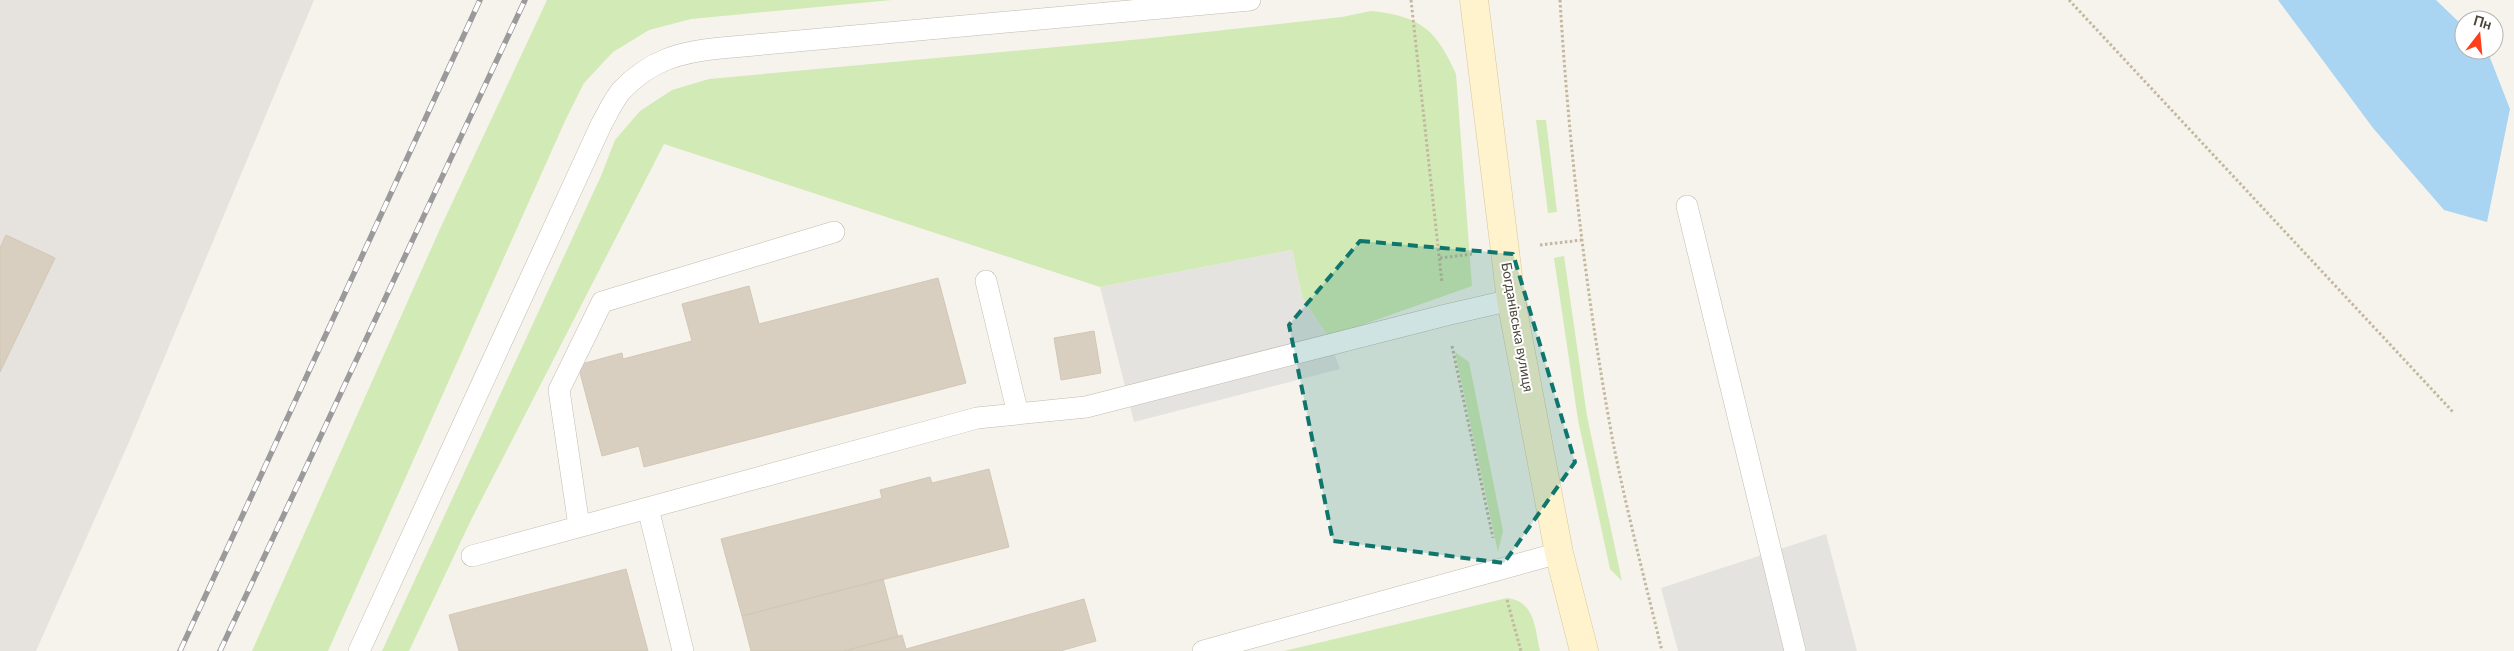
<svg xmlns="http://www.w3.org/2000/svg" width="2514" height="651" font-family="Lato,sans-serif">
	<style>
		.industrial { fill: #e6e2dd }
		.green { fill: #d2eab5 }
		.parking { fill: #e5e3e0 }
		.water { fill: #a9d4f2 }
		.building { fill: #d8cfc1; stroke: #d3c7b4 }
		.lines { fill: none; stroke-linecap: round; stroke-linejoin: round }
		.lane-casing { stroke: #c2bbae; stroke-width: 22 }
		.secondary-casing { stroke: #d6c79b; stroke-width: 29 }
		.path { stroke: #c4b79f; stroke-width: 3; stroke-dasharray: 2.5 2.5; stroke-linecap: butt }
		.lane { stroke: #fff; stroke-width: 21 }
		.secondary { stroke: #fff3cd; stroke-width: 28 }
		.rail-casing { stroke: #9a9a9a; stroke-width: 5.5 }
		.rail { stroke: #fff; stroke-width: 4; stroke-dasharray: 11; stroke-linecap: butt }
		.marked { fill: #0f766e; fill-opacity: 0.2; stroke: #0f766e; stroke-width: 4; stroke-dasharray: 10 6; stroke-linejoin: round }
		.labels { text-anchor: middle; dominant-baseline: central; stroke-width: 4; stroke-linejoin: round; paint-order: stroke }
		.street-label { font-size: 14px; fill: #4b4439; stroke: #fff }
	</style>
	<rect width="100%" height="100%" fill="#f6f3ec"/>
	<path class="industrial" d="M0 0H314L129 442 36 651H0Z"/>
	<path class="green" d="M547 0H892L691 19 649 30 613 52 584 83 565 121 328 651H252L439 231Z
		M1371 11C1420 16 1436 29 1456 74L1472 286 1328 337 1302 297 1292 250 1100 287 664 144 472 518 409 651H382L601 176 615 140 640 111 672 90 709 79 1142 39 1342 17Z
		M1536 120H1546L1557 212 1548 213Z
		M1564 256 1587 416 1622 581 1610 569 1578 420 1554 258Z
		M1455 352 1469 362 1503 531 1498 552Z
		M1507 598C1535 601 1535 629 1540 651H1284Z"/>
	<path class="parking" d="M1292 250 1302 297 1328 337 1340 369 1134 422 1100 287Z
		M1826 534 1857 651H1678L1661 588Z"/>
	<path class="water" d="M2278 0H2436L2464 27V50H2487L2510 109 2487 222 2444 210 2373 128Z"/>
	<path class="building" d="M6 235 55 258 0 372V248Z
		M938 278 966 383 644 467 639 446 602 456 578 365 622 353 623 359 692 341 682 304 749 286 759 324Z
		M1094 331 1101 373 1061 380 1054 338Z
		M989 469 1009 547 742 616 721 539 882 498 880 490 930 477 932 483Z
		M626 569 648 651H459L449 615Z
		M883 579 898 637 844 651H751L742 616Z
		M1084 599 1096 641 1060 651H844L902 635 906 649Z"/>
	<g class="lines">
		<g class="lane-casing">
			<path id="lane" d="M1687 206 1795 651
				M986 281 1018 414
				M648 508 683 651
				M579 526 559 390 602 302 834 232
				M472 556 977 418 1086 407 1446 315 1511 300
				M359 651 601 125C607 114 613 101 621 91 650 60 680 52 721 48L1250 0
				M1203 651 1559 553"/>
		</g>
		<g class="secondary-casing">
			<path id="secondary" d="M1474 0 1511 300 1559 553 1584 651"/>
		</g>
		<path class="path" d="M1411 0 1442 283
			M1560 0C1569 148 1586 296 1613 442 1627 512 1645 581 1662 651
			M2069 0 2453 412
			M1540 245 1582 240
			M1440 258 1472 254
			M1452 346 1493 538
			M1507 600 1521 651"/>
		<use href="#lane" class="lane"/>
		<use href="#secondary" class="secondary"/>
		<g class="rail-casing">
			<path id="rail" d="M180 651 480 0
				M220 651 525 0"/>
		</g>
		<use href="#rail" class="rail"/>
	</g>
	<path class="marked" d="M1360 241 1513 254 1575 462 1504 563 1333 541 1289 325Z"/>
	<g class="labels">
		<g class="street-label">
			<text transform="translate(1518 327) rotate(80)">Богданівська вулиця</text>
		</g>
	</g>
	<g transform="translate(2479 35) rotate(16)"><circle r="24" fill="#ffffff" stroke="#b7b4b0"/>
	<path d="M0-4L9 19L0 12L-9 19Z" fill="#fc3f1d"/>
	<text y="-8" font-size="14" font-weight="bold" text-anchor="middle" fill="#4b4439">Пн</text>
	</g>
</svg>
